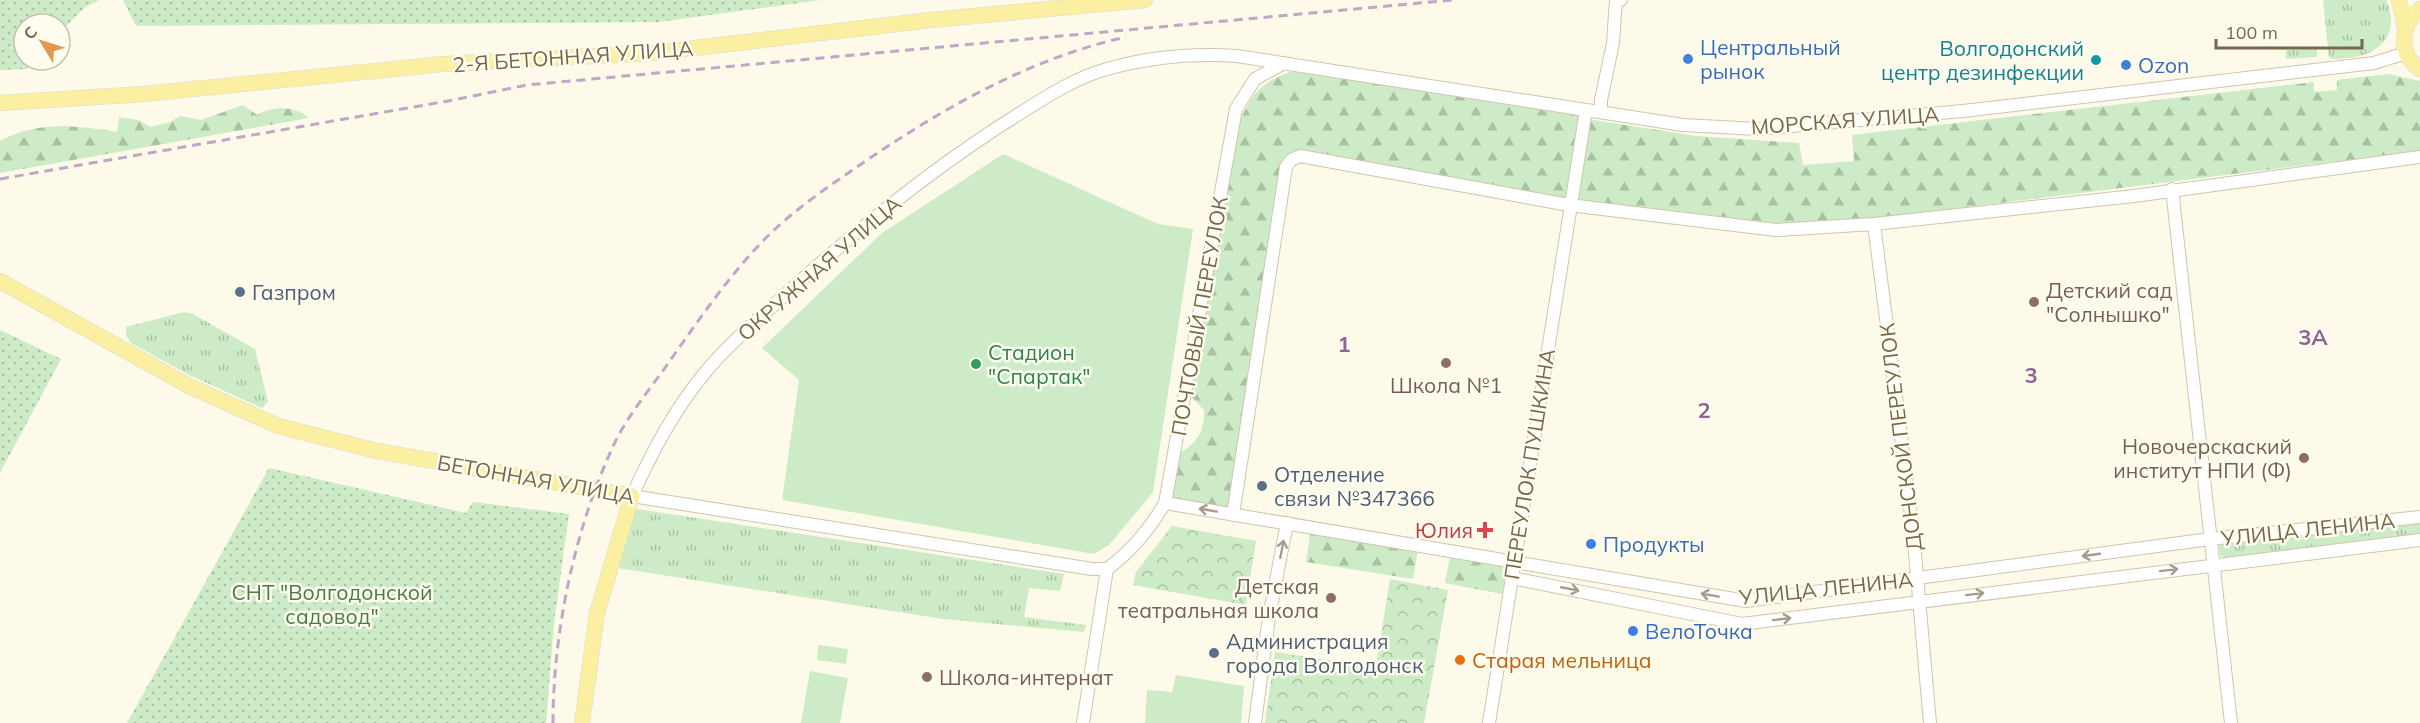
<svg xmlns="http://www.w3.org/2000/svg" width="2420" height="723" font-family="Mulish,sans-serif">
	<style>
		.grass { fill: url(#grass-tufts) }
		.forest { fill: url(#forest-firs) }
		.park { fill: url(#park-crowns) }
		.garden { fill: url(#garden-dots) }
		.pitch { fill: #ccebc6 }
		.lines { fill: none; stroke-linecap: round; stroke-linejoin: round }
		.minor-casing { stroke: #cfc5ae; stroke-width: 14 }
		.major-casing { stroke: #dcd7d0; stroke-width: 16 }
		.minor { stroke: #fff; stroke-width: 12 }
		.major { stroke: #fbf0a1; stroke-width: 15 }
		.rail { stroke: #c1a6c8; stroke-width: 3; stroke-dasharray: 9 6; stroke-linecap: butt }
		.oneway { stroke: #a79c8b }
		.shop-dot { fill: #3f7fe0; stroke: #fffdef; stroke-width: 2 }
		.culture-dot { fill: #0f9aa8; stroke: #fffdef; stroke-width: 2 }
		.service-dot { fill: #5c6f8a; stroke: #fffdef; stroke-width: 2 }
		.education-dot { fill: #8d6e63; stroke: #fffdef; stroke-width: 2 }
		.leisure-dot { fill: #2e9e5b; stroke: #fffdef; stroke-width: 2 }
		.health-dot { fill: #e0444e; stroke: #fffdef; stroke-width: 2 }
		.food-dot { fill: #e8710a; stroke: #fffdef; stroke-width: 2 }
		.labels { text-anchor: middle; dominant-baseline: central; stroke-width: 5; stroke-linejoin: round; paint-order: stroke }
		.shop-label { font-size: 21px; fill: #366cbe; stroke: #fffdef; text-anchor: start }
		.culture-label { font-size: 21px; fill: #0d838f; stroke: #fffdef; text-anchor: end }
		.street-label { font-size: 21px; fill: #78674c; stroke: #fffdef }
		.education-label { font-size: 21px; fill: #785e54; stroke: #fffdef; text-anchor: start }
		.service-label { font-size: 21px; fill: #4e5e75; stroke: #fffdef; text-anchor: start }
		.leisure-label { font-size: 21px; fill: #27864d; stroke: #fffdef; text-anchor: start }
		.health-label { font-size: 21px; fill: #be3a42; stroke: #fffdef; text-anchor: end }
		.park-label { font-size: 21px; fill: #457d43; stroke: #fffdef }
		.food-label { font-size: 21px; fill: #c56008; stroke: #fffdef; text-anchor: start }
		.neighbourhood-label { font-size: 22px; font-weight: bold; fill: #8f6493; stroke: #fffdef }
	</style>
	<defs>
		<pattern id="grass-tufts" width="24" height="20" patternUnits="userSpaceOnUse" patternTransform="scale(1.5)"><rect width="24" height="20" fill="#ccebc6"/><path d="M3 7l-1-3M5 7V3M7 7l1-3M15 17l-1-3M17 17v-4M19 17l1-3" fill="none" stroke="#aac2a3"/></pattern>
		<pattern id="forest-firs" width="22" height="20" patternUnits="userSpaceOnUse" patternTransform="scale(1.5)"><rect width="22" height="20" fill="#ccebc6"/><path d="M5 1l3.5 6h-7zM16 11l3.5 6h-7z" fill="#aac2a3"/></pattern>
		<pattern id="park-crowns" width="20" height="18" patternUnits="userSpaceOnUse" patternTransform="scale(1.5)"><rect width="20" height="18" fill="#ccebc6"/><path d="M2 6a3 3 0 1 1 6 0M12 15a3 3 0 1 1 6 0" fill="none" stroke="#aac2a3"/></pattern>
		<pattern id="garden-dots" width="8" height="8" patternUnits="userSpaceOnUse" patternTransform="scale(1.5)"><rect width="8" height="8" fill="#ccebc6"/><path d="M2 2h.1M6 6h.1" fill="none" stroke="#aac2a3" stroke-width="1.8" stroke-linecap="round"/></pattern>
	</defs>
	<rect width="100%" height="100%" fill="#fdfae9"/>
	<path class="grass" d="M2323 0H2386C2401 33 2381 55 2348 58 2341 58 2335 60 2329 58Z
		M2317 48V57L2286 59V50Z
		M184 312 193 314 255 349 268 402 262 408 189 375 131 343 126 335V327Z
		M637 509 1064 574 1060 591 1029 588 1024 617 1086 625 1084 632 943 619 618 568 616 566 633 512Z
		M2420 517V536L2224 558 2220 555 2219 546 2223 541Z"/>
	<path class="forest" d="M1290 72 1313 73 1579 116 1566 197 1563 200 1289 155 1228 509 1172 501 1181 452C1198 443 1205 429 1204 410L1191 396 1236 132C1248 100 1256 84 1290 72Z
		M2388 74 2420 81V151L1773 231 1578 205 1575 199 1589 121 1593 120 1697 136 1799 143 1803 165 1854 161 1852 135 2314 82V92L2337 90V80Z
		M243 105 257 115C272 106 295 105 309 118L0 173V141C37 121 76 125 117 132L119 117 138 120 150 127 170 122 180 116 201 120Z
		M1310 533 1418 550 1413 579 1306 562Z
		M1450 557 1507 565 1502 594 1445 583Z"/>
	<path class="park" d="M1172 526 1256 541 1246 605 1133 585 1136 572Z
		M1390 579 1448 590 1424 723H1265L1275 652 1376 667Z"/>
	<path class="garden" d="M0 0H99L84 8 60 33V24H24V60H35L27 69 0 70Z
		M123 0H821L659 22 136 26Z
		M0 330 61 359 0 473Z
		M269 468 466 513 473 502 569 514 554 623 546 723H127Z"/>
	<path class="pitch" d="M1003 154 1158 224 1193 229 1153 492 1109 545 1094 554 782 500 799 380 762 348 882 233Z
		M818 645 848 649 846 664 817 660Z
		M810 671 848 678 840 723H801Z
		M1176 675 1244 686 1241 723H1145L1147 690 1172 692Z"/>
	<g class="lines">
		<g class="minor-casing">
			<path id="minor" d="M1601 112V100L1613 43 1616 0H1621
				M2172 189 2231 723
				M1874 224 1913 531 1930 723
				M1165 503 1746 601 2210 539 2420 517
				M1233 515 1286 167 1291 160 1300 156 1569 205 1776 230 1874 224 2134 196 2420 157
				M1107 569H1092L632 496C652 452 673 412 703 375 728 344 759 319 788 292 859 228 933 168 1014 117 1043 99 1074 78 1107 69 1149 57 1194 53 1237 56L1683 125 1758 129 1963 111 2374 63 2406 53
				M1107 569C1132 551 1149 530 1165 503L1236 109 1255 79 1284 63
				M1512 578 1742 624 2420 540
				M1083 723 1107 569
				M1255 723 1269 617 1287 523
				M1489 723 1586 110"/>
		</g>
		<g class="major-casing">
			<path id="major" d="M2399 0 2405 28
				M2420 9C2401 25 2397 54 2420 69
				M0 103 144 94 444 64 653 53 931 20 1145 0
				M0 281 189 386 278 426 377 451 632 496 597 613 582 723"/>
		</g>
		<use href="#minor" class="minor"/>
		<use href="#major" class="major"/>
		<path class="rail" d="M0 179 448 101 527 85 1453 0
			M553 723C553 634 574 532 611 451 625 418 649 391 669 362 698 321 726 280 760 244 787 215 822 191 854 169 938 111 1027 59 1126 37"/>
	</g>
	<defs><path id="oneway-shaft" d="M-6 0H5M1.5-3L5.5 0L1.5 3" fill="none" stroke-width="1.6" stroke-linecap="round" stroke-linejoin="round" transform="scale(1.5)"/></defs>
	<g class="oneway">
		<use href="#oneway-shaft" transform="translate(1208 510) rotate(-170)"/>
		<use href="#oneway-shaft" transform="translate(1282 549) rotate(-79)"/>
		<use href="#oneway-shaft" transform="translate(2091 555) rotate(172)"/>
		<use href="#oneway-shaft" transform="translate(2169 570) rotate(-7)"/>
		<use href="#oneway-shaft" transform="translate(1570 589) rotate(11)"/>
		<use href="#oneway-shaft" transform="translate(1975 594) rotate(-7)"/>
		<use href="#oneway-shaft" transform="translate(1710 595) rotate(-170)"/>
		<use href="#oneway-shaft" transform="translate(1782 619) rotate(-7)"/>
	</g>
	<g class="shop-dot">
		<circle cx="1688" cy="59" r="6"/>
		<circle cx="2126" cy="65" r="6"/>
		<circle cx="1591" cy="544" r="6"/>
		<circle cx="1633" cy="631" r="6"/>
	</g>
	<circle class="culture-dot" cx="2096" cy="60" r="6"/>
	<g class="service-dot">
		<circle cx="240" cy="292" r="6"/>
		<circle cx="1262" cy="486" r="6"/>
		<circle cx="1214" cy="653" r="6"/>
	</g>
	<g class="education-dot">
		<circle cx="2034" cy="302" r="6"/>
		<circle cx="1446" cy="363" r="6"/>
		<circle cx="2304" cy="458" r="6"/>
		<circle cx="1331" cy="598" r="6"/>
		<circle cx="927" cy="677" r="6"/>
	</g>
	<circle class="leisure-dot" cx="976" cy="364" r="6"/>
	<path class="health-dot" d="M1482 521h6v6h6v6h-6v6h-6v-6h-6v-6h6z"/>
	<circle class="food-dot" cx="1460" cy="660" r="6"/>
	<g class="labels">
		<g class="shop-label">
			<text x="1700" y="47">Центральный<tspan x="1700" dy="24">рынок</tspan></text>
			<text x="2138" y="65">Ozon</text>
			<text x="1603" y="544">Продукты</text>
			<text x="1645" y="631">ВелоТочка</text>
		</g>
		<g class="culture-label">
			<text x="2084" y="48">Волгодонский<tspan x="2084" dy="24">центр дезинфекции</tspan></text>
		</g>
		<g class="street-label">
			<text transform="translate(573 56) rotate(-4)">2-Я БЕТОННАЯ УЛИЦА</text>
			<text transform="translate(1845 120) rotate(-4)">МОРСКАЯ УЛИЦА</text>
			<text transform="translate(819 268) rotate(-41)">ОКРУЖНАЯ УЛИЦА</text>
			<text transform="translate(1199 316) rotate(-80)">ПОЧТОВЫЙ ПЕРЕУЛОК</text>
			<text transform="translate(1900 437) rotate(-97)">ДОНСКОЙ ПЕРЕУЛОК</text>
			<text transform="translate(1529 464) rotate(-81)">ПЕРЕУЛОК ПУШКИНА</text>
			<text transform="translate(536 479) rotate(10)">БЕТОННАЯ УЛИЦА</text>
			<text transform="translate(2308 529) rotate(-6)">УЛИЦА ЛЕНИНА</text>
			<text transform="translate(1826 588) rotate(-6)">УЛИЦА ЛЕНИНА</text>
		</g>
		<g class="education-label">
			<text x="2046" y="290">Детский сад<tspan x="2046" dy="24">"Солнышко"</tspan></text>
			<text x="1446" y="385" text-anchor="middle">Школа №1</text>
			<text x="2292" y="446" text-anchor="end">Новочерскаский<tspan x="2292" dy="24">институт НПИ (Ф)</tspan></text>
			<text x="1319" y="586" text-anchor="end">Детская<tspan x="1319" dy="24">театральная школа</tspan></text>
			<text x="939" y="677">Школа-интернат</text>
		</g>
		<g class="service-label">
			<text x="252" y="292">Газпром</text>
			<text x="1274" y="474">Отделение<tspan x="1274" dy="24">связи №347366</tspan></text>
			<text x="1226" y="641">Администрация<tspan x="1226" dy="24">города Волгодонск</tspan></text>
		</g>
		<g class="leisure-label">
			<text x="988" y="352">Стадион<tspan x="988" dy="24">"Спартак"</tspan></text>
		</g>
		<g class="health-label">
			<text x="1473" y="530">Юлия</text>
		</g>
		<g class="park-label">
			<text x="332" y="592">СНТ "Волгодонской<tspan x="332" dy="24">садовод"</tspan></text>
		</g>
		<g class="food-label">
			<text x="1472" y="660">Старая мельница</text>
		</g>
		<g class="neighbourhood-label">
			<text x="2313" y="337">3А</text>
			<text x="1344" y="344">1</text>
			<text x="2031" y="375">3</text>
			<text x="1704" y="410">2</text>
		</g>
	</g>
	<g transform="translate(42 42) rotate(308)"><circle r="28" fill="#fffdef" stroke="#c9c1ae" stroke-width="1.5"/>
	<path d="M0-4.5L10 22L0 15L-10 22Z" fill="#e6974e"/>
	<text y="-9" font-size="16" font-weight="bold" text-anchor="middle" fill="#78674c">С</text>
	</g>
	<path d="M2216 39v9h146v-9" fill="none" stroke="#78674c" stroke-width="3"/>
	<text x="2225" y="39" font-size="18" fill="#78674c" stroke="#fffdef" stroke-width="4.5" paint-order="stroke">100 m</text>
</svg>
